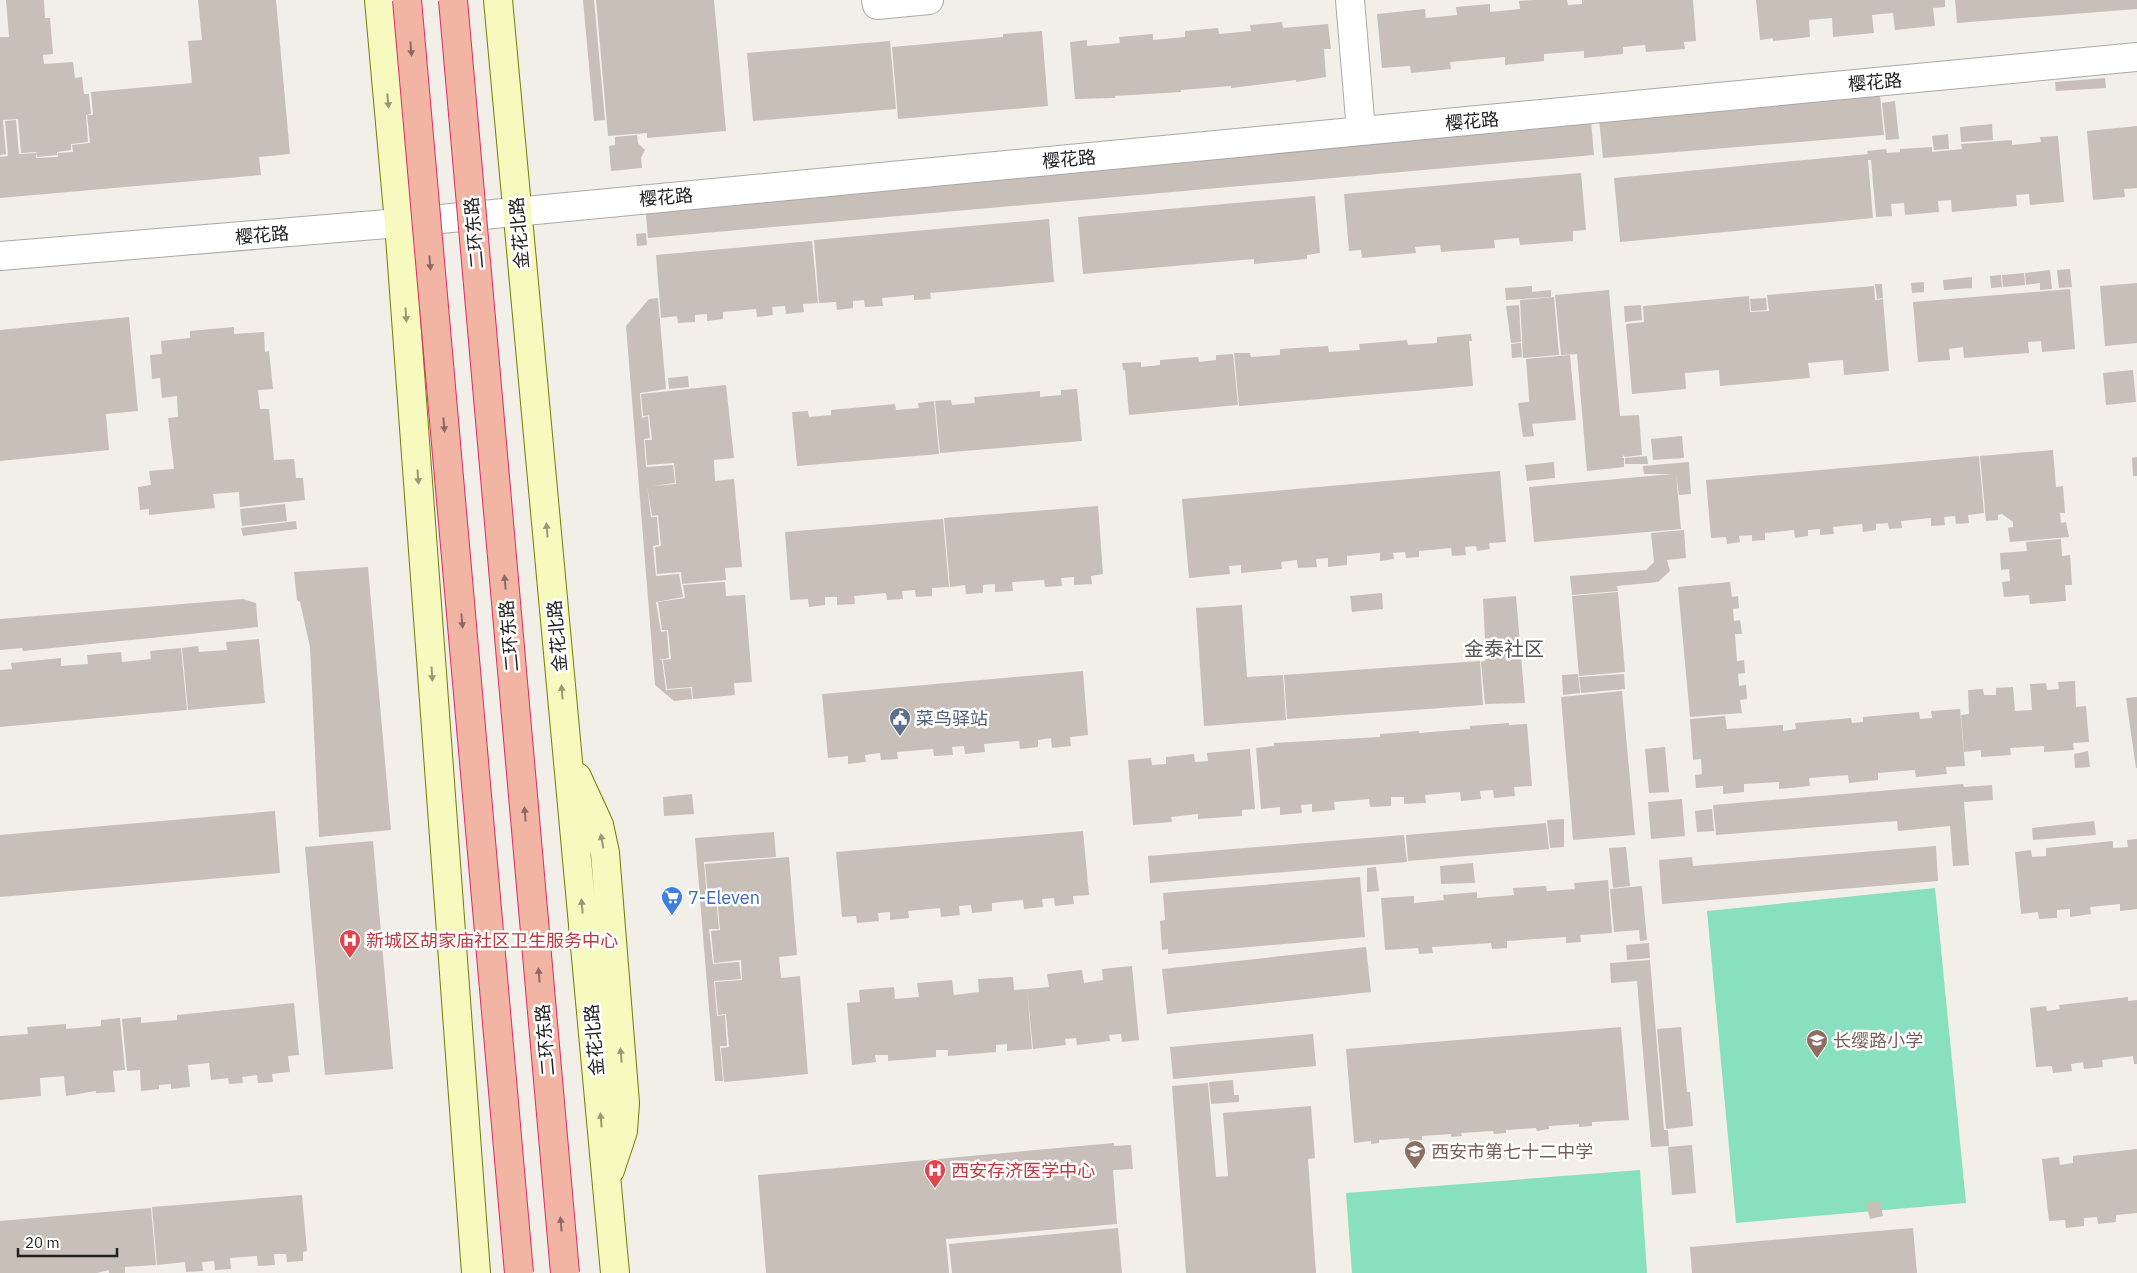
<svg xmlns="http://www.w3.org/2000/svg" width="2137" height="1273" font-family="'IBM Plex Sans','Noto Sans SC',sans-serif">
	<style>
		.pitch { fill: #88e0be }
		.building { fill: #c7bfb8 }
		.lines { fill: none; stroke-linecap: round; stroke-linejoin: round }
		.minor-casing { stroke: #a9a9a9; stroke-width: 30 }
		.secondary-casing { stroke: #707d05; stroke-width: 30 }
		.minor { stroke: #fff; stroke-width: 28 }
		.secondary { stroke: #f7fabf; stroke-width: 28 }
		.trunk-bridge-casing { stroke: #dc2a67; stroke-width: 30; stroke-linecap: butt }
		.trunk-bridge { stroke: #f2b4a3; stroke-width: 28 }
		.oneway { fill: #8a6b62 }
		.oneway2 { fill: #979978 }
		.labels { text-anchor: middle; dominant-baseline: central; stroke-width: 5; stroke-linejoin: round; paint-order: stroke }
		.street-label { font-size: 18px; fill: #222; stroke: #fff }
		.service-label { font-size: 18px; fill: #4e5e75; stroke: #fff; text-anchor: start }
		.shop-label { font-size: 18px; fill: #366cbe; stroke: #fff; text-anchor: start }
		.health-label { font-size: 18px; fill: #be3a42; stroke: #fff; text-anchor: start }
		.education-label { font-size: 18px; fill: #785e54; stroke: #fff; text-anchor: start }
		.quarter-label { font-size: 20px; fill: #555; stroke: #fff }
	</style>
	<rect width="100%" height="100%" fill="#f2efe9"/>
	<path class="pitch" d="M1935 888 1966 1203 1736 1223 1707 911Z
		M1640 1170 1647 1273H1352L1346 1193Z"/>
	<path class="building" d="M6 0H44L45 18H50L53 54 43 55 44 64 73 62 75 78 82 77 84 94H89L91 114 86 115 88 142 71 144V150L57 152V155L37 157 36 152 21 153 18 119 3 120 6 154 0 155V37H9Z
		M198 0H276L290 154 259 157 261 175 0 198V157L8 156 5 121 16 120 19 154 36 153V158L58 157V153L73 152 72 145 90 143 87 115H93L91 92 192 83 188 41 202 40Z
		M583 0H594L605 120 594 121Z
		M596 0H714L726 131 647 138V133L608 136Z
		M1533 0H1567L1568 5 1582 4V0H1693L1696 41 1684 42 1685 49 1646 52 1645 45 1623 47V54L1584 58V51L1544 54V61L1505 65V57L1450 62 1451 69 1411 73 1410 66 1382 68 1377 14 1425 9 1426 18 1457 15 1456 7 1490 4V12L1520 9 1519 1Z
		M1756 0H1945V7L1933 8 1935 26 1895 30 1893 13 1872 15 1874 33 1833 37 1832 18 1809 20 1810 37 1773 41V38L1760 40Z
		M1955 0H2137V9L1957 23Z
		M1282 22 1283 28 1328 24 1331 49H1324L1326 77 1296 82V80L1231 88V86L1181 90V92L1115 96V98L1075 99 1070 42 1087 40V46L1120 43 1119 37 1153 34V40L1185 37V31L1218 28 1219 34 1251 31 1250 25Z
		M1042 31 1048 106 898 119 892 47 1003 37V34Z
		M890 41 896 109 753 121 747 53Z
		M2105 78 2106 88 2056 91 2055 82Z
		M1880 96 1884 135 1603 158 1599 119Z
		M1895 101 1899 139 1886 140 1882 103Z
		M1591 121 1594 155 648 238 645 204Z
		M1992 124 1993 140 1961 142 1960 127Z
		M2137 126V188L2124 189 2125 197 2093 200 2087 131Z
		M1948 134 1949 149 1934 150 1932 136Z
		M637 135 638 143 645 150 641 158 642 168 611 171 609 146 615 145V137Z
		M2058 136 2064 202 2030 205 2029 194 2016 195 2017 206 1952 212 1951 200 1938 201 1939 212 1905 215 1904 203 1891 204 1892 216 1876 217 1871 160H1868L1873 218 1620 242 1614 178 1868 154 1867 151 1886 149 1887 153 1900 152V149L1932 147V152L1962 149 1961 144 2012 140V145L2041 142 2040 137Z
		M1581 173 1586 230 1573 231V241L1520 245 1519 238 1494 240 1495 248 1441 252 1440 245 1415 247 1416 253 1362 258 1361 250 1349 251 1344 194Z
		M1315 196 1320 253 1307 255V259L1254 264V259L1083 274 1078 217Z
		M1049 219 1054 282 930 293 931 299 914 300V295L882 298 883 306 865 307 864 300 853 301V308L837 310 836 302 819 303 814 240Z
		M646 233 647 245 637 246 636 234Z
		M812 241 818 303 803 304 804 312 786 314 785 306 772 307 773 315 757 317 756 309 723 312V319L707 321V314L695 315V322L678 323 677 316 661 318 656 255Z
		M2070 269 2072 287 2059 288 2057 270Z
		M2050 270 2052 289 2040 290V283L2026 285 2025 273Z
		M2024 273 2025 285 2003 287 2002 275Z
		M2001 275 2002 287 1991 288 1990 276Z
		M1972 277V288L1944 290 1943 280Z
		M1924 282V292L1912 293 1911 283Z
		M2137 283V343L2105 346 2100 286Z
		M1875 284H1882L1883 298 1877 299Z
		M1532 286V292L1551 290V297L1506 300 1505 288Z
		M1874 286 1875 300 1883 299 1889 371 1844 375 1843 360 1808 363 1810 378 1720 386 1719 370 1685 373 1686 389 1632 394 1626 324 1644 322 1643 306 1749 296 1750 312 1769 311 1767 295Z
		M2070 289 2075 349 2042 352 2041 341 2028 342 2029 353 1964 358 1963 347 1949 349 1950 360 1918 362 1913 302Z
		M1609 290 1620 416 1639 415 1642 455 1625 457 1624 455 1622 458H1624V467L1587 471 1577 354 1561 355 1555 295Z
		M1554 297 1559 355 1523 358 1520 300Z
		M658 298 666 389 640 393 642 418 648 416 650 438 644 439 646 467 673 465 675 483 652 486 676 484 674 463 647 465 645 440H652L649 415H651L643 416 641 394 726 385 734 458 714 460 715 481 734 479 742 567 725 568 726 580 682 584 681 572 657 574 655 547 661 546 658 515 652 516 647 486 651 517H657L659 545 653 546 656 576 679 574 683 597 656 602 661 632 667 631 669 658 659 660H662L666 690 691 688 692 699 674 701 655 685 626 326 649 299Z
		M1766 298 1767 310 1751 311 1750 299Z
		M1519 305 1521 342 1511 343 1506 306Z
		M1641 305 1642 320 1625 322 1624 306Z
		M129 317 138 411 106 414 109 450 0 461V330Z
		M234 327V334L264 332 265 352 269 351 273 389 258 390 260 409H269L274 460 294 459 296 478H303L305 500 240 507 239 492 213 494 215 508 149 515V509L140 510 138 487 151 485 149 471 174 469 168 418 178 417 177 396 162 398 160 378 152 379 150 355 162 354 161 341 190 338V331Z
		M1471 334 1472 341H1469L1473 386 1239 406 1234 353H1250L1251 357 1280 355V349L1328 346 1329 352 1360 350 1359 344 1407 340 1408 345 1437 343V337Z
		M1521 343 1522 357 1512 358 1511 344Z
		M1233 354 1238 405 1129 415 1125 370H1123L1122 363 1141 362V367L1160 365V360L1198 357 1199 362 1216 360V355Z
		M1570 355 1576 420 1531 424 1526 359Z
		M2133 370 2136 402 2106 405 2103 373Z
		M688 376 689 387 669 389 668 378Z
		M1077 389 1082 441 940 453 935 401 951 400 952 405 975 403 974 397 1040 391V397L1061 395V390Z
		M934 401 939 454 797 466 792 412 808 411 809 417 831 415V410L895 404 896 410 919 408 918 403Z
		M1529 402 1534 436 1523 437 1518 403Z
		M1682 436 1684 458 1653 460 1651 439Z
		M2053 450 2056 487 2063 486 2065 513H2060L2061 523 2066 522 2069 537 2010 542 2008 528 2013 527V522L2002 514 1998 515V520L1986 521 1980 456Z
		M1647 456 1648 464H1625V458Z
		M1979 456 1984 513 1968 515 1969 523 1956 524 1955 516 1944 517 1945 525 1931 526V518L1901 521 1902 528 1889 529 1888 523 1876 524V530L1863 532 1862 524 1833 527 1834 534 1820 535V529L1808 530V536L1795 538 1794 530 1765 533V540L1752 541V535L1739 536 1740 542 1727 544 1726 537 1711 538 1706 480Z
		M2137 457V476H2133L2132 458Z
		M1554 462 1555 478 1527 481 1525 465Z
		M1689 462 1691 494 1679 495 1676 474 1681 529 1534 542 1529 487 1672 474H1644L1643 466Z
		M1500 471 1506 542 1489 543 1490 549 1477 551 1476 546 1465 547 1466 555 1452 556 1451 548 1419 551V557L1406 558 1405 552 1393 553 1394 559 1380 561V553L1347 556V565L1328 567V558L1316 559 1317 567 1298 568 1297 560 1281 562 1282 569 1241 573V565L1229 566 1230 574 1189 578 1182 499Z
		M285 504 287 521 242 526 240 509Z
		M1098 506 1103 574 1091 576 1092 584 1074 585V577L1061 578 1062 586 1045 587 1044 580 1012 582 1013 591 995 592V584L983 585V593L966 594 965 585 950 587 944 518Z
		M943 519 949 587 932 588V596L916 597 915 590 902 591 903 599 887 600 886 593 854 596 855 604 837 605V597H825V605L809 607 808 599 790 600 785 532Z
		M296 521 297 529 243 536 241 528Z
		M1684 530 1686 558 1667 560 1670 571 1658 582 1617 586 1618 591 1572 595 1570 576 1646 570 1654 562 1651 533Z
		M2061 539 2062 556 2070 555 2072 585H2065L2066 601 2030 604 2029 595 2004 597 2002 582 2010 581 2009 569 2001 570 2000 553 2027 551 2026 542Z
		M368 567 391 830 319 837 310 647 300 602 297 600 294 572Z
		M725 582 726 596 745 595 752 682 734 683 735 695 693 699 692 687 667 689 663 660 671 659 668 630H662L658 602 685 598 683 585Z
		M1730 582 1732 597 1738 596 1739 608 1733 609 1734 621 1740 620 1742 634H1735L1737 661 1744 660 1745 673 1738 674 1739 686 1746 685 1747 699 1740 700 1742 713 1690 717 1678 587Z
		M1618 592 1625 672 1579 676 1572 596Z
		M1382 593 1383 609 1352 612 1350 596Z
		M1516 596 1525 703 1485 704 1481 662 1486 660 1483 599Z
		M243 599 256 603 258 627 23 651 22 648 0 650V619Z
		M1242 605 1247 677 1283 675 1286 720 1204 726 1196 608Z
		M259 639 265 703 188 710 182 648 198 646 199 652 227 650 226 642Z
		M181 648 187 710 0 727V670L12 669 11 663 61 658V666L88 664 87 655 121 652 122 662 151 659 150 651Z
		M1480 661 1483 705 1287 719 1284 675Z
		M1083 671 1088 735 1070 737 1071 746 1052 748 1051 738 1038 740V747L1020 749 1019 741 984 744 985 752 965 754 964 746 952 747 953 755 934 756 933 749 897 752 898 759 881 760 880 753 865 755 866 762 848 764V756L828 758 822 694Z
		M1578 674 1580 693 1563 695 1562 675Z
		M1624 674 1625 689 1581 693 1579 677Z
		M2075 681 2076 707 2086 706 2089 742 2073 743 2074 750 2044 752V746L2010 748 2011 755 1981 757V750L1964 752 1961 715 1969 714 1968 690 1983 689 1984 695H1996V688L2013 687 2015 711 2032 710 2030 684 2046 683 2047 690 2059 689 2058 682Z
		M1622 691 1635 835 1573 840 1561 697Z
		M2137 697V768H2136L2126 698Z
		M1960 709 1965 766 1946 767 1947 774 1916 777 1915 770 1878 773V780L1849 783 1848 775 1809 778 1810 786 1779 789V782L1744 784V792L1723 794V786L1696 788 1695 775 1702 774 1701 759 1693 760 1690 719 1725 716 1727 729 1783 725V731L1796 729 1795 723 1851 718 1852 723 1863 722V717L1919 712 1920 719 1932 718 1931 711Z
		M1509 723V725L1527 724 1532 786 1514 787 1515 796 1494 798 1493 790 1480 791 1481 799 1461 801 1460 792 1425 795 1426 803 1404 804V797H1391V806L1370 807 1369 799 1334 802 1335 810 1312 812V804L1301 805 1302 813 1280 815V807L1261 809 1256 748 1274 746V743L1380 737V734L1419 731V733L1470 729V726Z
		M1665 747 1669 792 1649 793 1645 749Z
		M1250 749 1255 809 1242 810V816L1198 819V814L1171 817 1172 822 1133 825 1128 760 1151 758 1152 765 1166 764V757L1194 754 1195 762 1208 761 1207 753Z
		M2088 751 2090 767 2075 768 2074 754Z
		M1963 784 1964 787 1992 785 1993 800 1964 802 1969 865 1953 866 1950 826 1898 831 1897 821 1716 835 1713 805Z
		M692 794 694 814 664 816 663 797Z
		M1682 799 1685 836 1651 839 1648 802Z
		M1712 809 1714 831 1697 832 1695 811Z
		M275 811 280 873 0 897V835Z
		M1564 819V847L1550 848 1547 820Z
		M2094 821 2096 835 2033 840 2032 828Z
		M1546 823 1549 849 1408 861 1406 835Z
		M1083 831 1089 895 1073 896 1074 904 1055 906 1054 898 1042 899 1043 907 1024 909 1023 900 992 903V911L972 913 971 905 959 906 960 915 941 917 940 908 908 911 909 918 890 920V912L878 913 879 921 857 923 856 916 842 917 836 852Z
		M774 832 776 857 704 862 707 898H716L719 929H709L713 964 739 962 741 979 714 981 717 1016 725 1015 727 1046H720L723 1081H715L695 838Z
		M1404 835 1407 862 1150 883 1148 856Z
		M2137 839V909L2120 911V904L2090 907 2091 914 2070 917V909L2057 910V918L2039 919 2038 912 2021 914 2015 852 2031 850 2032 857 2046 856V848L2113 841V848L2128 847 2127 840Z
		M373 841 393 1069 325 1075 305 847Z
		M1936 846 1938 881 1662 904 1659 860 1692 857 1693 866Z
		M1626 847 1630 886 1613 888 1609 848Z
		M789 857 797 955 779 957 781 978 800 976 808 1074 724 1082 721 1048 729 1047 726 1014 718 1015 715 982 742 980 741 960 714 963 711 931 720 930 717 896 708 897 705 864Z
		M1473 863 1475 883 1441 884 1440 866Z
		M1376 867 1379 891 1367 892V868Z
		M1360 877 1365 937 1168 954V949L1162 950 1160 921 1165 920 1163 893Z
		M1608 880 1612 933 1580 935 1581 942 1566 943V937L1507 941V948L1492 949 1491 943 1432 947 1433 953 1419 954 1418 948 1385 950 1381 898 1414 896V903L1444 900 1443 895 1477 892V898L1514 895 1513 888 1546 886 1547 891 1575 889 1574 883Z
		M1642 886 1647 940 1640 941 1639 930 1614 932 1610 889Z
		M1649 943 1650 958 1627 960 1626 945Z
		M1366 947 1371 992 1167 1014 1162 969Z
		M1650 960 1664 1130H1668L1669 1146 1651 1147 1637 981 1611 983 1610 963Z
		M1132 966 1139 1040 1122 1042 1121 1034 1109 1035 1110 1041 1077 1045 1076 1038 1065 1039 1066 1045 1033 1049 1027 989 1049 987 1047 974 1082 970 1084 983 1103 980 1102 969Z
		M1013 977 1014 990 1027 989 1032 1049 1007 1051V1044L996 1045V1052L948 1056V1050H936V1057L888 1061V1055H875L876 1062 852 1065 847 1003 860 1002 859 990 894 987 895 999 919 997 917 983 952 980 954 995 979 992 978 979Z
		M2128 997V1001L2137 1000V1064H2134L2133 1056 2102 1060 2103 1067 2084 1069 2083 1062 2071 1064 2072 1071 2053 1073 2052 1066 2036 1067 2030 1008 2046 1006 2047 1011 2060 1009 2059 1005Z
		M294 1003 299 1055 288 1056 290 1072 272 1074 273 1082 258 1083 257 1075 242 1077 243 1083 229 1084 228 1078 211 1080 209 1063 188 1065 190 1087 171 1089V1084L159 1085V1089L141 1091 140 1070 127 1071 122 1019 141 1017V1023L177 1020V1015Z
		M120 1018 125 1070 113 1071 115 1092 96 1093V1091L66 1096 64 1076 40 1078 41 1096 0 1100V1036L28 1034 27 1027 66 1024V1029L101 1026V1020Z
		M1621 1027 1629 1120 1592 1122V1126L1579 1127V1124L1549 1126V1129L1537 1131 1536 1128 1506 1130V1133L1494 1134 1493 1131 1461 1133 1462 1136 1451 1137V1134L1422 1136V1140L1410 1141 1409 1138 1379 1140V1143L1371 1144V1141L1354 1143 1346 1049Z
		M1681 1027 1687 1092H1690L1693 1126 1666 1129 1657 1029Z
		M1313 1034 1316 1066 1173 1079 1170 1047Z
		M1233 1080 1234 1095H1239V1102L1211 1104 1209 1082Z
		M1208 1083 1216 1177 1228 1176 1223 1113 1311 1106 1315 1158 1308 1159 1316 1273H1186L1172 1086Z
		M1114 1143V1146L1131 1145 1133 1169 1113 1170 1117 1224 946 1239 949 1273H766L758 1175Z
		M1692 1145 1696 1193 1672 1195 1668 1147Z
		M2137 1149V1213L2116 1215V1222L2098 1224 2097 1217 2084 1218V1226L2066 1228 2065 1220 2049 1221 2042 1159 2059 1157 2060 1165 2073 1163V1156Z
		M302 1195 307 1251 303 1252V1261L287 1262 286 1254H274L275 1265 258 1266 257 1256 230 1258 231 1269 215 1270 214 1261 202 1262 203 1271 186 1272 185 1262 157 1265 152 1207Z
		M1880 1201 1883 1216 1870 1219 1866 1203Z
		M151 1208 156 1265 125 1267V1273H109V1270L97 1273H0V1221Z
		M1118 1228 1122 1273H952L949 1244Z
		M1913 1228 1917 1273H1692L1690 1247Z"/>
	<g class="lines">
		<g class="minor-casing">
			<path id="minor" d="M876 0 877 5 929 0
				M1350 0 1361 131
				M0 256 399 223 2137 57"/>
		</g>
		<g class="secondary-casing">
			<path id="secondary" d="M379 0 399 223 476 1273
				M498 0 615 1273
				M577 777 599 825 605 853 625 1103 623 1131 610 1170"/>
		</g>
		<use href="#minor" class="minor"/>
		<use href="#secondary" class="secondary"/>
		<g class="trunk-bridge-casing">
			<path id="trunk-bridge" d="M407 0 519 1273
				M453 0 565 1273"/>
		</g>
		<use href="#trunk-bridge" class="trunk-bridge"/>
	</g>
	<defs><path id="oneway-solid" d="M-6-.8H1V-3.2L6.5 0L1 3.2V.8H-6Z" transform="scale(1.25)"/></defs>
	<g class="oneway">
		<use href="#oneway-solid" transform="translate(411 49) rotate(85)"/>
		<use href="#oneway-solid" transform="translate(430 263) rotate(85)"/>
		<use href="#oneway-solid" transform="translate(444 425) rotate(85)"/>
		<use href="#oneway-solid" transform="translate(505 582) rotate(-95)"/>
		<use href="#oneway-solid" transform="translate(462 621) rotate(85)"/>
		<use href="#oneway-solid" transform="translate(525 814) rotate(-95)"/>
		<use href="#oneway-solid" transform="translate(539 975) rotate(-95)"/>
		<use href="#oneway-solid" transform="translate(561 1224) rotate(-95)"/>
	</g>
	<g class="oneway2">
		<use href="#oneway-solid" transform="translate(388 101) rotate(85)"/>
		<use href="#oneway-solid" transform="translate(406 315) rotate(86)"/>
		<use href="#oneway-solid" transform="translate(418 477) rotate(86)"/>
		<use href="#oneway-solid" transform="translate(547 530) rotate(-95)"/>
		<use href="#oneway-solid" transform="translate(432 674) rotate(86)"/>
		<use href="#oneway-solid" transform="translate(562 692) rotate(-95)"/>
		<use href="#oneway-solid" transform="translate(602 841) rotate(-101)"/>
		<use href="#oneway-solid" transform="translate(582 906) rotate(-95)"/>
		<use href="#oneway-solid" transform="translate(621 1055) rotate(-95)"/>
		<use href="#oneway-solid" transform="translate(601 1120) rotate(-95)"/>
	</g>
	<defs>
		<g id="civic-pin" transform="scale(1.125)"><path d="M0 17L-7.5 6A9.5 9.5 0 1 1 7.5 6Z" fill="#5c6f8a" stroke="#fff"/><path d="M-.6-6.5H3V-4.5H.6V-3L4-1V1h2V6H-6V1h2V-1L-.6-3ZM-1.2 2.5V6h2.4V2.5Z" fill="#fff"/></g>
		<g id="supermarket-pin" transform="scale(1.125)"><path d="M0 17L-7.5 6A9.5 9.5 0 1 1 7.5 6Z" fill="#3f7fe0" stroke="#fff"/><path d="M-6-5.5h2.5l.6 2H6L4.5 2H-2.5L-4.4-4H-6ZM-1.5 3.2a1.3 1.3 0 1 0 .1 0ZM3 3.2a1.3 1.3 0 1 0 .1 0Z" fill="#fff"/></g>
		<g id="hospital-pin" transform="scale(1.125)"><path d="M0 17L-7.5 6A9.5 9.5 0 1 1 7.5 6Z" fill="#e0444e" stroke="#fff"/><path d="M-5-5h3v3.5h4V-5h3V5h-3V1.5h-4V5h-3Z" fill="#fff"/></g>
		<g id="school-pin" transform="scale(1.125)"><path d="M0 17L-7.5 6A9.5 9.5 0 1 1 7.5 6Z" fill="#8d6e63" stroke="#fff"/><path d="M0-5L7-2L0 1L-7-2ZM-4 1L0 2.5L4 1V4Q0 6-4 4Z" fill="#fff"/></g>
	</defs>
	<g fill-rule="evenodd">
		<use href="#civic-pin" x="900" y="718"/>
		<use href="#supermarket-pin" x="672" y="897"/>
		<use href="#hospital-pin" x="350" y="940"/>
		<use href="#school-pin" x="1817" y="1040"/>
		<use href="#school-pin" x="1415" y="1151"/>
		<use href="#hospital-pin" x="935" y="1170"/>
	</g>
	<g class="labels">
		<g class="street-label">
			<text transform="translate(1875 82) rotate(-5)">樱花路</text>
			<text transform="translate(1472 121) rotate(-5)">樱花路</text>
			<text transform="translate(1069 159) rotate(-5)">樱花路</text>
			<text transform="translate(666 197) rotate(-5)">樱花路</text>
			<text transform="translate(474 233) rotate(-95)">二环东路</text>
			<text transform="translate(519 233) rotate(-95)">金花北路</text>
			<text transform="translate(262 235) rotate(-5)">樱花路</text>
			<text transform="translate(509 636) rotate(-95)">二环东路</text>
			<text transform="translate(557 636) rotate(-95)">金花北路</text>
			<text transform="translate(545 1040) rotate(-95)">二环东路</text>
			<text transform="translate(594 1040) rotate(-95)">金花北路</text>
		</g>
		<g class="service-label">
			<text x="916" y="718">菜鸟驿站</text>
		</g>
		<g class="shop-label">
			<text x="688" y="897">7-Eleven</text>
		</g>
		<g class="health-label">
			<text x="366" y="940">新城区胡家庙社区卫生服务中心</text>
			<text x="951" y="1170">西安存济医学中心</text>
		</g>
		<g class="education-label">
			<text x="1833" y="1040">长缨路小学</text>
			<text x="1431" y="1151">西安市第七十二中学</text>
		</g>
		<g class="quarter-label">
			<text x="1504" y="648">金泰社区</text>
		</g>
	</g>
	<path d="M18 1248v8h99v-8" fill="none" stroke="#222222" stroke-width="2.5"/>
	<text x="25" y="1248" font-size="15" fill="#222222" stroke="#ffffff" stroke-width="4" paint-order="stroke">20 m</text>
</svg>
